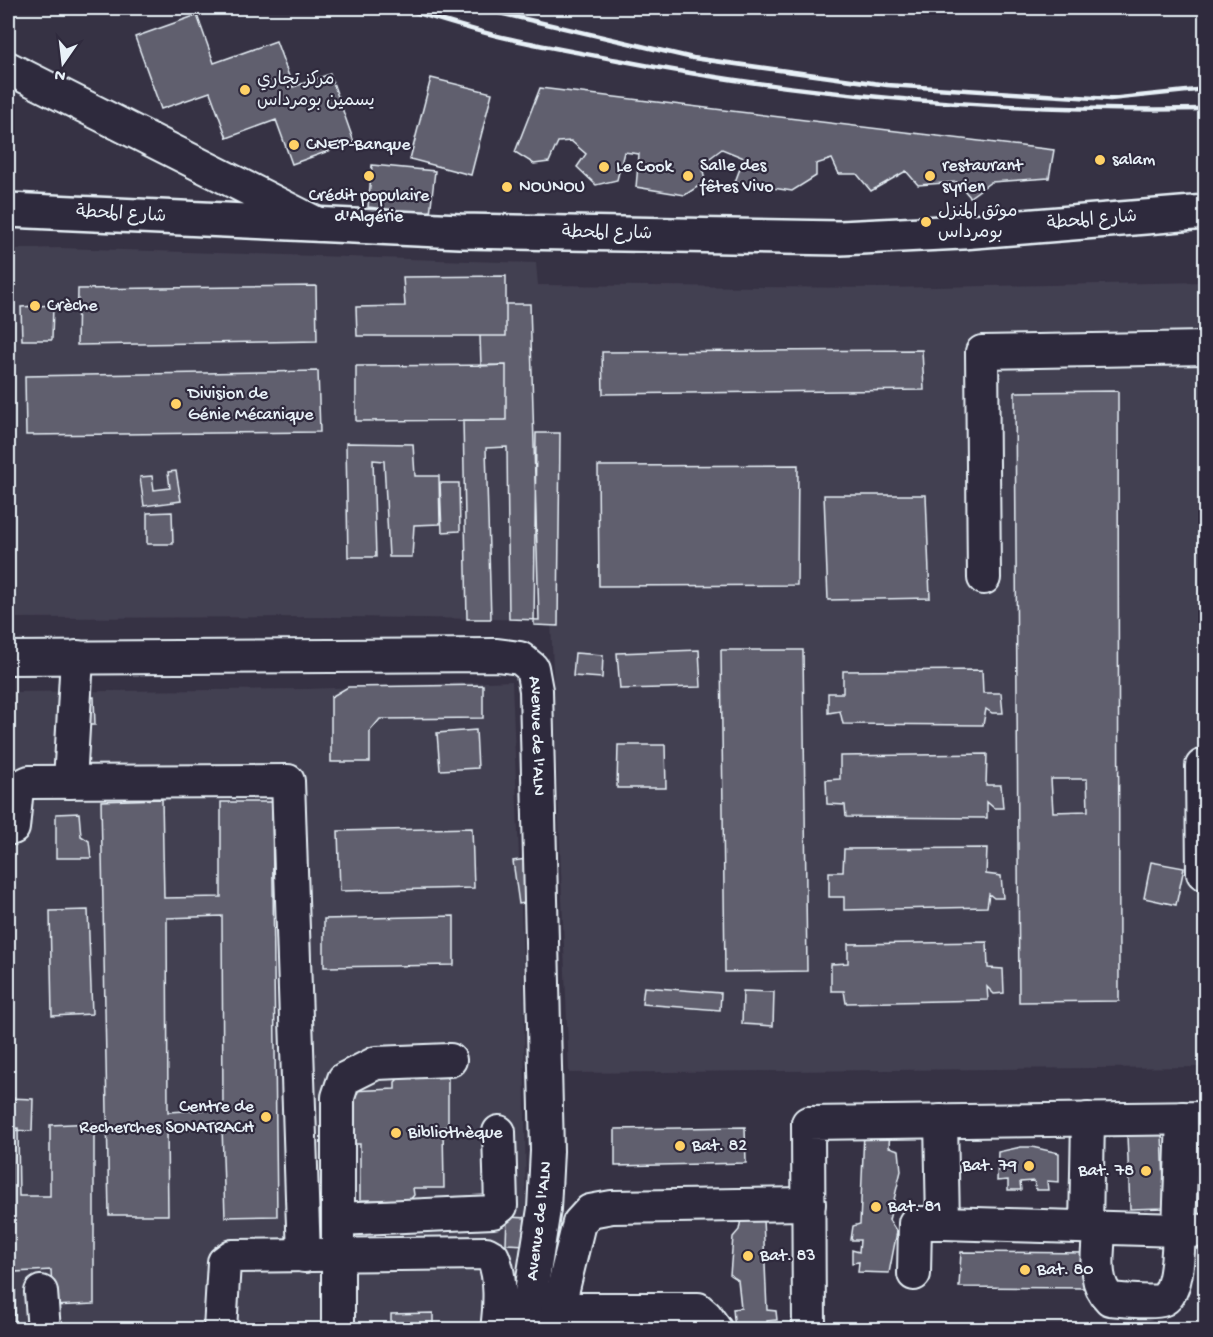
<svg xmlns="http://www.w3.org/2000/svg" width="1213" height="1337" font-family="'Gochi Hand','Playpen Sans Arabic',sans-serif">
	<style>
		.built { fill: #433f51 }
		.building { fill: #605e6e; stroke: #e8f1f8; stroke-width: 1.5; fill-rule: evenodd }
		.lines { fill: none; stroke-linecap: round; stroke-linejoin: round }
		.minor-casing { stroke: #e8f1f8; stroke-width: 36 }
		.major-casing { stroke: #e8f1f8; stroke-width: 38 }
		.minor { stroke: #2f2a3d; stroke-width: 32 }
		.major { stroke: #2f2a3d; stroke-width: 33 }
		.rail { stroke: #e8f1f8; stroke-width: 4.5 }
		.poi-dot { fill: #ffd166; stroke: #2f2a3d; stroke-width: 2 }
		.labels { text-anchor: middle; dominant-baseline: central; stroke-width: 4.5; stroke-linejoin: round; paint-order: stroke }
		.poi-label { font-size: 18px; fill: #e8f1f8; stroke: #2f2a3d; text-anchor: start }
		.street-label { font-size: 18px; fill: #e8f1f8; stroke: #2f2a3d }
	</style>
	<rect width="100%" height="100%" fill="#363244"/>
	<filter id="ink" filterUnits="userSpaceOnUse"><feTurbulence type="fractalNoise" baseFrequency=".0167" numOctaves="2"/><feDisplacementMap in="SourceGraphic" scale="12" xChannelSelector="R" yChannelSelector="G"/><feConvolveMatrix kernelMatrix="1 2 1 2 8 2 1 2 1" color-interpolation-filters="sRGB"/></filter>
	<g filter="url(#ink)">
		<path class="built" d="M1040 8H1205L1206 9 1163 12 1079 11Z
			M61 248 536 263 538 285 883 288 1205 282V1067L569 1073 551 620 349 617 8 618V249Z
			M512 681 524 984 526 1243 509 1329H8V692L307 689Z"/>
		<path class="building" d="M197 15 214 63 276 41 293 87 330 74 354 142 292 164 276 120 227 138 210 92 161 109 135 37Z
			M431 78 492 93 471 175 410 159Z
			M540 88 1054 150 1049 178 991 182 970 197 957 182 918 185 906 171 871 191 857 174H839L832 159 816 164V176L792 191 735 182 744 158 722 149 702 164 705 182 685 195 636 187 639 154 624 152 617 180 596 185 577 167 586 154 571 141 558 142 549 162 534 164 515 152Z
			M372 165 435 171 430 214 368 207Z
			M506 276V336H357L356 307 405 306 403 277Z
			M316 286 317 341 77 345 78 289Z
			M506 304H530L539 620 509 619 507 447 486 448 491 619H467L463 420H506V365L481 366 480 336H506Z
			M53 305 52 340H22L21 307Z
			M922 350 924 390 603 394 602 352Z
			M506 365V420L356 421V366Z
			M318 371 320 432 26 435 25 376Z
			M1118 391 1119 1001 1019 1002 1015 392ZM1051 779H1087L1088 811 1053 812Z
			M536 433H560L558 626 534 625Z
			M346 443 413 444 415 476H439L440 524 414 525 412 557H389L384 461 373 460 376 557H348Z
			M798 465 797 585 599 586 598 466Z
			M176 471 181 501 144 506 140 477 152 476 154 490 170 488 168 472Z
			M440 483H459L460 531 442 532Z
			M824 495H926L930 598 828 600Z
			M172 512 173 544H147V513Z
			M699 650 701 687 620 689 617 653Z
			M721 650H803L807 971 725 972Z
			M575 653 603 655 602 678 573 676Z
			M982 670 983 693H1001L1003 713H992L986 709 983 725 843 724 840 711 828 713V693H843V671Z
			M483 685V718L380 719 370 731V762H331V697L348 687Z
			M94 697 95 725H71L70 698Z
			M476 730 478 768 440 770 437 733Z
			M618 745H665L666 788H617Z
			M987 754 986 785H1001L1003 808H994L987 802V818L846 817 845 805 827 804 826 780 840 779V756Z
			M162 799 164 898 221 897V802H272L277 1216 225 1217 222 1127 167 1130 168 1215H109L101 801ZM222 916 223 1109 168 1112 167 918Z
			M79 813 81 836 89 841 91 858H56V814Z
			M472 828 474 888 340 891 338 831Z
			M987 848 986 874 1001 876 1003 898H994L989 894 987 907 844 910V897H829V872H843L844 849Z
			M526 859 537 901 519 904 513 861Z
			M1151 862 1184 868 1176 905 1144 898Z
			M88 910 92 1014 52 1016 50 911Z
			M454 916V965L324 967V919Z
			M987 942 988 968 1003 969 1004 993 994 994 987 987 988 1000 846 1003 844 991H831V964L848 963V944Z
			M644 987 721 993 720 1010 642 1004Z
			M743 991 774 992 773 1026 742 1024Z
			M448 1076V1126L443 1127 444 1188H413L414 1195 409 1201 360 1200V1144H354L349 1091 395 1089V1082L399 1078Z
			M8 1098 33 1099 32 1131 8 1130Z
			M94 1123V1304L53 1306 51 1270 15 1272V1330H8V1129L18 1128 19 1196H50V1125Z
			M745 1127 746 1163 615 1166V1129Z
			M890 1131 889 1147 899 1150 901 1171 889 1220 897 1232 889 1273 858 1272 859 1262 852 1263V1250L859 1252 860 1240H851L853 1226 860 1224 864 1132Z
			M1162 1133 1165 1208 1130 1209 1127 1135Z
			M1021 1147H1032L1059 1153V1182L1047 1181 1048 1190H1036L1034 1181 1020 1182 1021 1190H1008V1180L997 1181 998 1152Z
			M507 1217 528 1218 527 1245 506 1244Z
			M741 1219H763L767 1310 776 1311 777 1320 767 1321 768 1330H735L733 1309 741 1308 738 1280 730 1275 733 1237 739 1230Z
			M1202 1251H1206V1288H1204Z
			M961 1252 1090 1253V1288L959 1287Z
			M433 1313V1330H391V1314Z"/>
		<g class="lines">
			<g class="minor-casing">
				<g id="minor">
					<path d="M8 68 320 225"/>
					<path d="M984 578 982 352 1206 348"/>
					<path id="s1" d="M8 658 497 655 520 658 532 668 536 690 547 1151 544 1209 525 1330"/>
					<path d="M1206 766H1202L1203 873H1206"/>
					<path d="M70 782 77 657"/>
					<path d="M8 828H13L17 788 29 782 288 781 304 1256"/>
					<path d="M338 1219 493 1212 501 1206 499 1132"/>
					<path d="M943 1223 1179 1230 1183 1118"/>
					<path d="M1086 1227 1088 1119"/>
					<path d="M1099 1228C1099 1251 1091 1281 1110 1299 1120 1300 1154 1303 1162 1300 1179 1294 1178 1246 1179 1230L1206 1231"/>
					<path d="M914 1274 915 1223H943L941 1121"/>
					<path d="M41 1292 44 1330"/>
					<path d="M557 1309H698L706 1316 716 1330"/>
					<path d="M220 1330 224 1262 232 1256 486 1253 493 1257C502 1279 500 1306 497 1330"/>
					<path d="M338 1330V1097L344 1079 376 1063 450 1060"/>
					<path d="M553 1330 579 1223 590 1211 612 1207 809 1204"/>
					<path d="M809 1330 808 1123 1206 1118"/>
				</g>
			</g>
			<g class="major-casing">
				<path id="major" d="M8 210 460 231 840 238 962 232 1206 212"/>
			</g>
			<use href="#minor" class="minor"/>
			<use href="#major" class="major"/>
			<path class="rail" d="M402 8C438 19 474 31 511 39 546 47 582 53 618 60 812 98 1008 112 1206 109
				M478 8 693 58 887 85 1110 99 1206 89"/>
		</g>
	</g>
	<g class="poi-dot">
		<circle cx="245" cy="90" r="6"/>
		<circle cx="294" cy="145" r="6"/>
		<circle cx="1100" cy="160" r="6"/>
		<circle cx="604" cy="167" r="6"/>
		<circle cx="369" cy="176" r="6"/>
		<circle cx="688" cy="176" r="6"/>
		<circle cx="930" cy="176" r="6"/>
		<circle cx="507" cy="187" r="6"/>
		<circle cx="926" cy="222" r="6"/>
		<circle cx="35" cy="306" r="6"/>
		<circle cx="176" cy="404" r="6"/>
		<circle cx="266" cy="1117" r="6"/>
		<circle cx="396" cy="1133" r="6"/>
		<circle cx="680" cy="1146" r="6"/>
		<circle cx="1029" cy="1166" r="6"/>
		<circle cx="1146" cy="1171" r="6"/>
		<circle cx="876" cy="1207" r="6"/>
		<circle cx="748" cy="1256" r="6"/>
		<circle cx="1025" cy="1270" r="6"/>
	</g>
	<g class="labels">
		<g class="poi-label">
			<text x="257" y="80">مركز تجاري<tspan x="257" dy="21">يسمين بومرداس</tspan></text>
			<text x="306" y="145">CNEP-Banque</text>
			<text x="1112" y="160">salam</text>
			<text x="700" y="166">Salle des<tspan x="700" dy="21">fêtes Vivo</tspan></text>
			<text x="942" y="166">restaurant<tspan x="942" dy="21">syrien</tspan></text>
			<text x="616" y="167">Le Cook</text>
			<text x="519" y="187">NOUNOU</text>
			<text x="369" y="196" text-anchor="middle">Crédit populaire<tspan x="369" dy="21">d'Algérie</tspan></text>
			<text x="938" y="212">موثق المنزل<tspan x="938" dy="21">بومرداس</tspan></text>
			<text x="47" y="306">Crèche</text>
			<text x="188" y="394">Division de<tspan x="188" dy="21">Génie Mécanique</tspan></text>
			<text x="254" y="1107" text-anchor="end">Centre de<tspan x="254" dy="21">Recherches SONATRACH</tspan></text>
			<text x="408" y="1133">Bibliothèque</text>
			<text x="692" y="1146">Bat. 82</text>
			<text x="1017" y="1166" text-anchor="end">Bat. 79</text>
			<text x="1134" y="1171" text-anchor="end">Bat. 78</text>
			<text x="888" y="1207">Bat. 81</text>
			<text x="760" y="1256">Bat. 83</text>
			<text x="1037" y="1270">Bat. 80</text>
		</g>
		<g class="street-label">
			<text transform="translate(121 215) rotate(3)">شارع المحطة</text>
			<text transform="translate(1092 221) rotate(-5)">شارع المحطة</text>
			<text transform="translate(607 234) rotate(1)">شارع المحطة</text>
			<text stroke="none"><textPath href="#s1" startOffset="596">Avenue de l'ALN</textPath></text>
			<text transform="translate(540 1221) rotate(-83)">Avenue de l'ALN</text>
		</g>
	</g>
	<rect width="1213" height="1337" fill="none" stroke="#2f2a3d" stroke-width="30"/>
	<rect x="15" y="15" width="1183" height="1307" fill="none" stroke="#e8f1f8" stroke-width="2" filter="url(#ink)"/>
	<g transform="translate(63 63) rotate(194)" stroke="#2f2a3d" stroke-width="4.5" paint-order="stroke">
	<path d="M0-4.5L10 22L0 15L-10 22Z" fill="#e8f1f8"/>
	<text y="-9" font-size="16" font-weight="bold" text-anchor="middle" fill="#e8f1f8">N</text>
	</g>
</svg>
